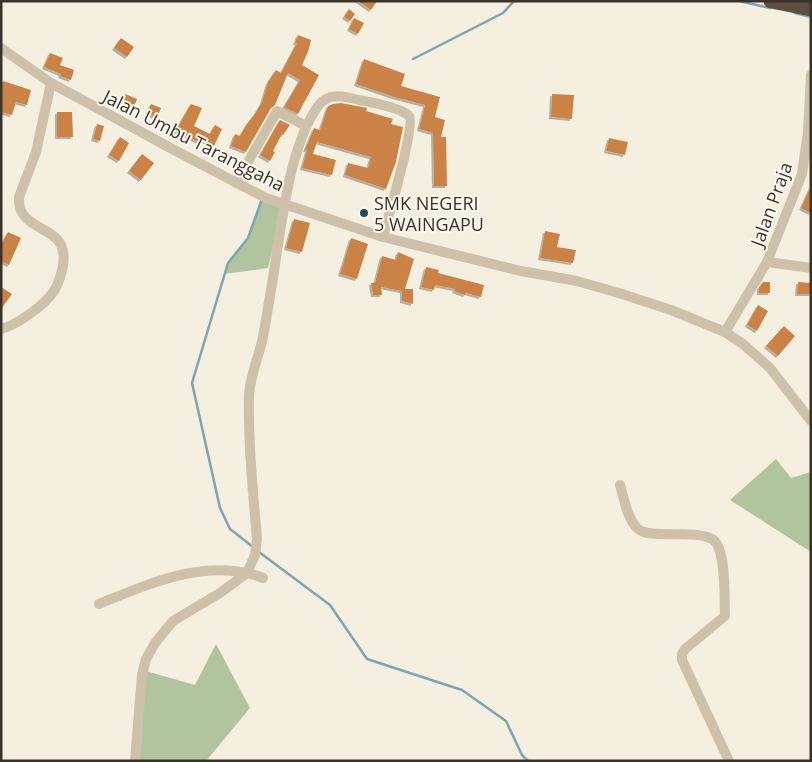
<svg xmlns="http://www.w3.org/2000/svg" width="812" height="762" font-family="'Open Sans',sans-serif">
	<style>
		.green { fill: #b0c49e }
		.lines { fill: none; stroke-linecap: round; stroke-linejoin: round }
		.stream { stroke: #7da5b3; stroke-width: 2.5 }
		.building { fill: #cb8247; filter: url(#shadow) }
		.street { stroke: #cdc1aa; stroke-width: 10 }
		.highway { stroke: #5c4f41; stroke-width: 15 }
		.poi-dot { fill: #1d4d5e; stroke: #fbf7ed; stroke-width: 2 }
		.labels { text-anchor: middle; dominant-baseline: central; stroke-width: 4; stroke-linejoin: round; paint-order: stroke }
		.street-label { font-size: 18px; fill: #3b332a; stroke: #fbf7ed }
		.poi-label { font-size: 18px; fill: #3b332a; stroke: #fbf7ed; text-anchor: start }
	</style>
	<defs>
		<filter id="shadow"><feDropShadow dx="-2" dy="2" stdDeviation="0" flood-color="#0004"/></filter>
	</defs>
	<rect width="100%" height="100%" fill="#f4efdf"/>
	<path class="green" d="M263 197 283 204 268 268 224 274 228 263 248 238Z
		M776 459 791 478 811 472V552L730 500Z
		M216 644 250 708 206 761H138L146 671 195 685Z"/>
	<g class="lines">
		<path class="stream" d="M739 1 770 8
			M795 13 811 17
			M413 59 503 13 514 1
			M253 547 230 529 220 508 192 383 228 263 248 238 262 199
			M259 552 330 605 367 659 462 690 506 721 522 755 528 761"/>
	</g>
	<path class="building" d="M358 1H377L371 10Z
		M349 9 355 14 350 21 344 17Z
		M354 18 364 23 358 34 349 29Z
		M298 35 311 40 308 52 302 65 319 75 298 114 284 107 300 80 288 73 275 105 271 108 246 152 231 146 235 134 240 136 247 124 255 114 262 102 268 82 276 70 281 73 297 43H295Z
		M121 38 134 47 127 57 114 48Z
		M50 53 63 58 60 65 74 70 71 80 60 76 61 74 44 67Z
		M364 59 405 74 401 86 440 97 435 117 445 120 441 137H446L447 186H434L433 133 419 129 425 105 394 97 356 84Z
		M3 81 31 90 27 105 16 102 12 115 1 112V86Z
		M125 94 137 99 133 109 122 104Z
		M552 94 574 95 572 119 551 117Z
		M341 103 367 108 366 111 393 119 391 124 403 127 396 162 386 189 345 175 348 163 368 168 371 157 317 142 313 154 336 160 332 175 302 168 307 150H305L314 128 320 130 328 106 333 104Z
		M151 104 161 108 157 118 147 113Z
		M191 104 202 108 194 126 210 134 215 125 222 129 214 146 200 139 199 142 185 135 184 137 175 132Z
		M57 112H72L73 137H57Z
		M280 120 290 125 283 135 282 134 273 151 275 152 270 161 260 155Z
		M97 124 104 126 100 141 93 139Z
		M120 137 129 143 119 161 109 155Z
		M609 138 628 142 625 155 606 151Z
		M142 154 154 163 141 180 129 171Z
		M811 186V213L801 208Z
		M294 219 310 223 302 252 286 248Z
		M545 231 560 234 557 247 576 250 573 263 540 258Z
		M8 232 21 238 9 265 1 261V245Z
		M351 238 368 244 357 279 340 274Z
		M398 252 414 259 405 289H413V304L402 301V291L381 287 382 295H373L371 283H375L382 256 396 260Z
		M426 267 439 270 438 273 484 285 481 297 466 293 465 295 454 291 455 289 435 285 434 290 421 287Z
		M763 282H770V293H759V288Z
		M798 282 811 283V294H797Z
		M1 287 12 294 1 309Z
		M758 305 768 311 757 331 747 325Z
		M784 326 795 336 778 356 766 346Z"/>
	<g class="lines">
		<path class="street" d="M1 48 51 83 176 151 266 198 383 237 521 271 577 281 622 294 671 310 725 332 743 344 770 368 811 421
			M236 183 277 111 306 126
			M767 262 811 268
			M1 329C17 325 45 305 54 291 59 284 61 275 63 266 64 259 64 250 60 243 50 226 17 227 19 197L36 152 51 83
			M725 332 767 262 802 174 808 132 811 75
			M620 485C624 498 627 518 637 528 643 534 655 534 663 534 678 535 698 532 712 539 727 547 724 600 725 616L685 649 682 654V660L729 761
			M99 604C151 583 207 557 263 578
			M135 761 142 675 146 659 155 643 173 621 220 593 247 573 255 555 257 539C253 492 248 442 249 395 250 376 259 356 263 337 268 308 273 280 277 251 284 207 292 143 318 106 328 92 344 96 359 100 370 102 402 108 409 116 416 125 387 220 383 237"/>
		<path class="highway" d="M771 1 811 9"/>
	</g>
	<circle class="poi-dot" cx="364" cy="213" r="5"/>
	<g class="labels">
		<g class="street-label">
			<text transform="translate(194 140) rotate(27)">Jalan Umbu Taranggaha</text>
			<text transform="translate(771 204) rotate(-70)">Jalan Praja</text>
		</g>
		<g class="poi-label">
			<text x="374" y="203">SMK NEGERI<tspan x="374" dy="21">5 WAINGAPU</tspan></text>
		</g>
	</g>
	<rect width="812" height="762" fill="none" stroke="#3b332a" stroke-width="5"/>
</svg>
